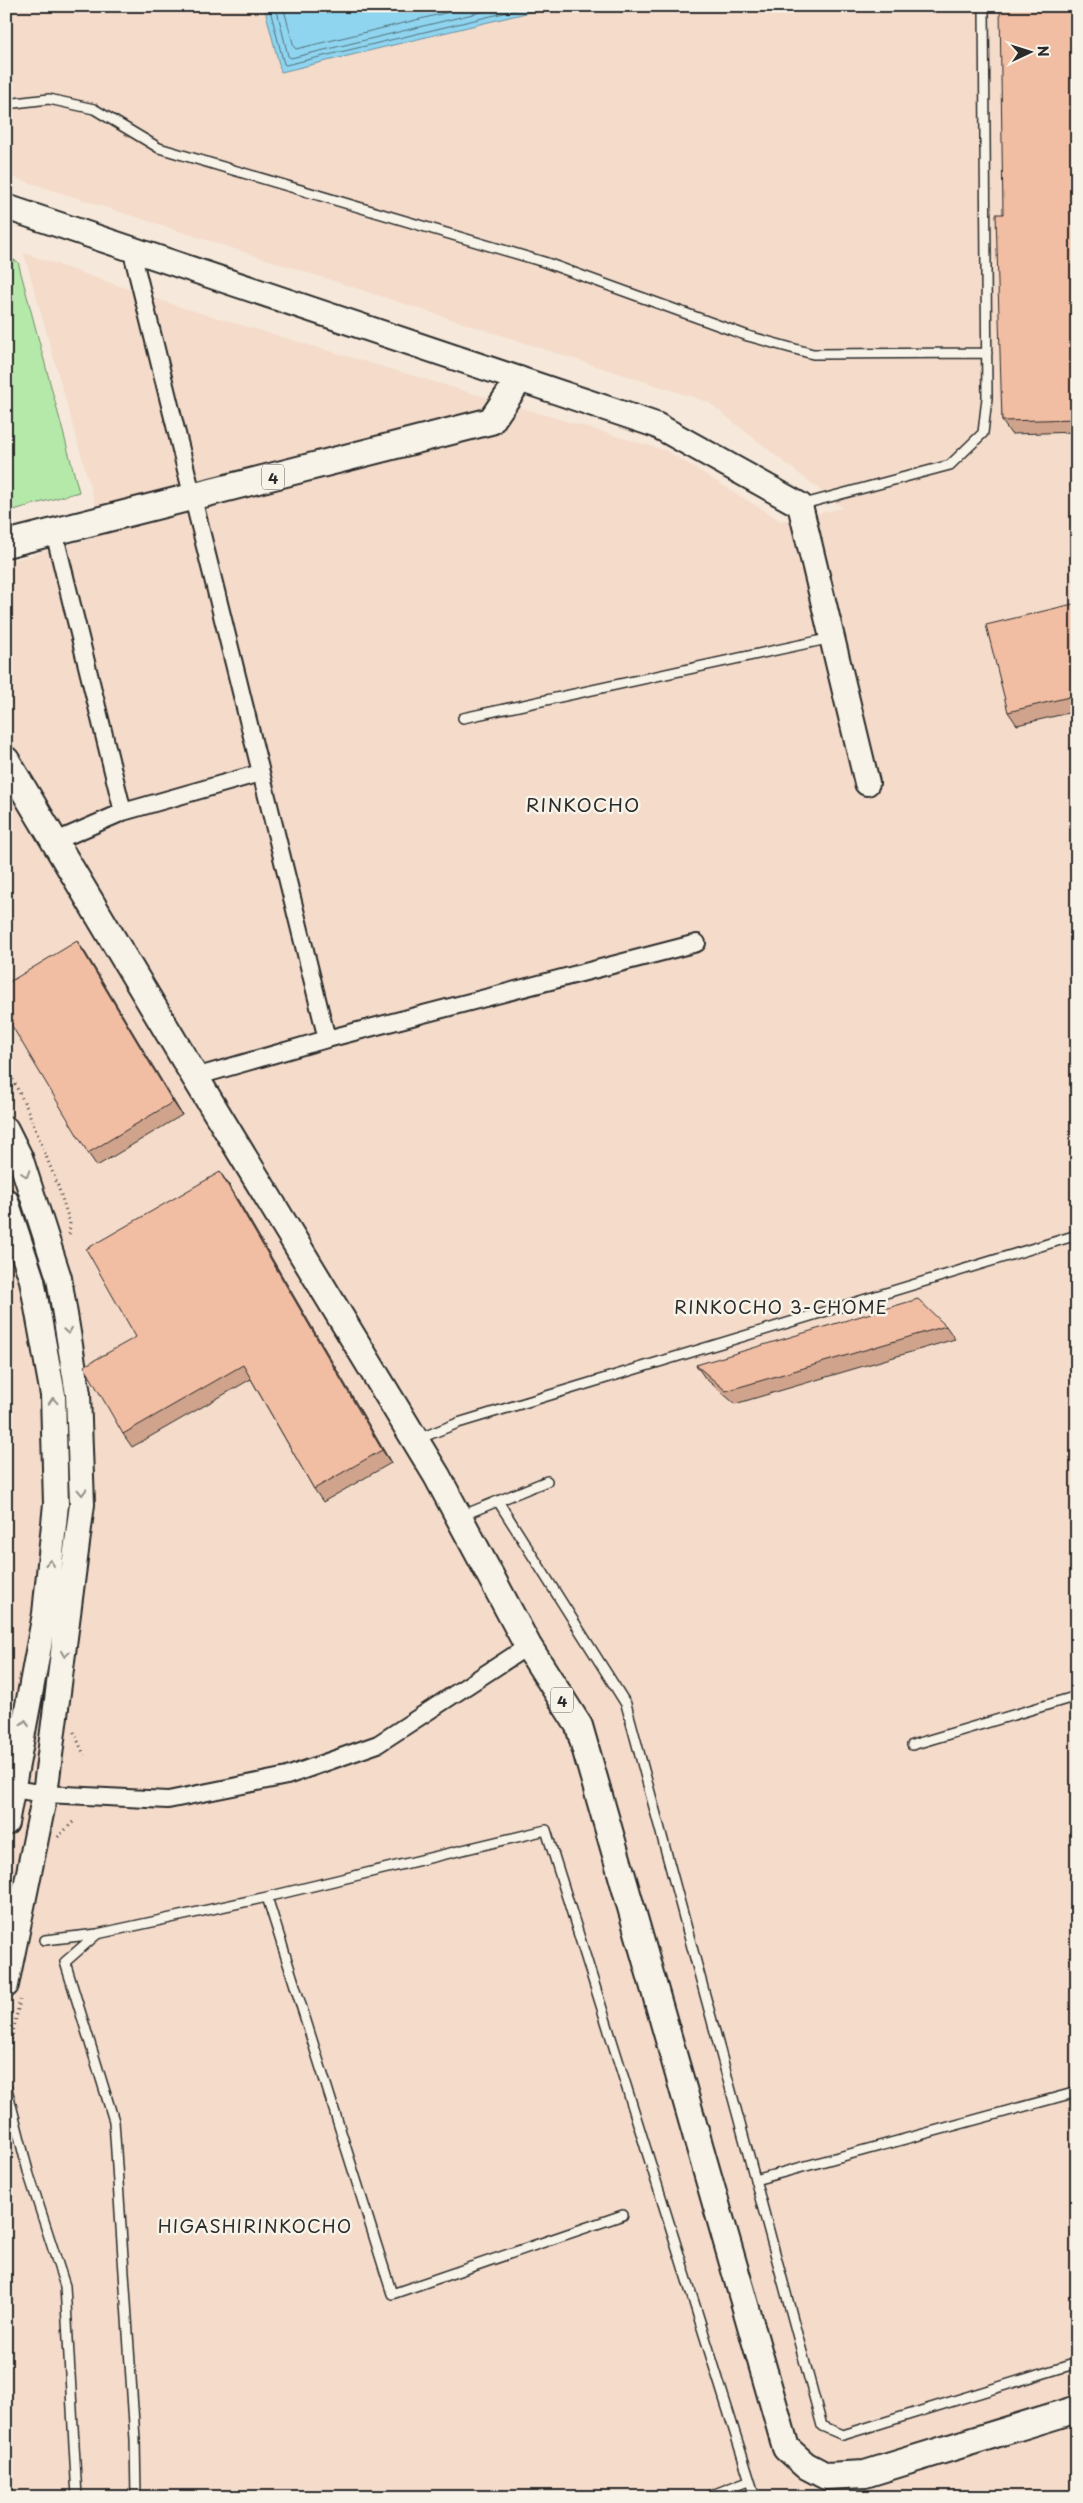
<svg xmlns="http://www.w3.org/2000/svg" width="1083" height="2503" font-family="'Playpen Sans',sans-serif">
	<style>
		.built { fill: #f4dbca }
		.green { fill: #b5e9aa; stroke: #708a6a }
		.water { fill: #8fd5f0; stroke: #6791a1 }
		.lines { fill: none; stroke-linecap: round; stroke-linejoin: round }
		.shore { stroke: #536f7a; stroke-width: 1 }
		.lane-casing { stroke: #2b2b2b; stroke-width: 12 }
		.street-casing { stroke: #2b2b2b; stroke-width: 20 }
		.secondary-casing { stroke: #2b2b2b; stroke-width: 28 }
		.primary-casing { stroke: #2b2b2b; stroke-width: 30 }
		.path { stroke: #2b2b2b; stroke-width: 3; stroke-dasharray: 1 4; stroke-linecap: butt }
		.lane { stroke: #f7f3e8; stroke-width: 9 }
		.street { stroke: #f7f3e8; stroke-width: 16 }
		.secondary { stroke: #f7f3e8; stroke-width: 24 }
		.primary { stroke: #f7f3e8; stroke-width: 26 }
		.wall { fill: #cfa38c; stroke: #2b2b2b }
		.shaded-wall { fill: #a98472; stroke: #2b2b2b }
		.building { fill: #f1bda3; stroke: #2b2b2b }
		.oneway { stroke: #918f8a }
		.labels { text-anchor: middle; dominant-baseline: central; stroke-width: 5; stroke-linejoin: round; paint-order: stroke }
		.shield { fill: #f7f3e8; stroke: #686764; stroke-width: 1 }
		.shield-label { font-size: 15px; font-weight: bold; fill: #2b2b2b }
		.neighbourhood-label { font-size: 18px; letter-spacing: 1px; fill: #2b2b2b; stroke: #f7f3e8 }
		.quarter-label { font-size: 19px; letter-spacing: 1px; fill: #2b2b2b; stroke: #f7f3e8 }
	</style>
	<rect width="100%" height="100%" fill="#f6e8da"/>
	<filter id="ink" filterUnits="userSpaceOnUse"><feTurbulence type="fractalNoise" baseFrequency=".02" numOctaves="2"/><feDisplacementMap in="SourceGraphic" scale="10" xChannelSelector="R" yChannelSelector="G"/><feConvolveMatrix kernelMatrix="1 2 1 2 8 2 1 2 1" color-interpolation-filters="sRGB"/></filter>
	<g filter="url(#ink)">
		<path class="built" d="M6 6H265L281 72 555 6H1077V2497H6V562L104 535 24 253 177 306 667 451 781 521 843 508 708 402 6 175Z"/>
		<path class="green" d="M6 257 18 262 79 492 6 512Z"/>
		<path class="water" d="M264 6H555L281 72Z"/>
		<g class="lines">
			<path class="shore" d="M269 6 284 64 286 65 533 6
				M276 6 288 56 291 58 506 6
				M283 6 294 47 296 49 474 6"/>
			<g class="lane-casing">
				<path id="lane" d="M6 104 49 99 94 109 159 148 544 262 748 336 813 354 987 353
					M800 505 950 465 983 433 987 398 984 6
					M463 718 832 638
					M418 1439 458 1423 1077 1235
					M498 1501 626 1704 822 2426 843 2435 1077 2363
					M461 1516 547 1481
					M912 1745 1077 1696
					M267 1897 392 2294 623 2215
					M97 1934 65 1962 114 2121 135 2439 136 2497
					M45 1940 97 1934 267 1897 546 1830 755 2497
					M7 2089 29 2175 65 2286 77 2497
					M755 2180 1077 2092
					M707 2497 748 2481"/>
			</g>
			<g class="street-casing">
				<path id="street" d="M131 248 327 1039 697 943
					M54 532 123 812
					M56 841 123 812 260 773
					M195 1077 327 1039
					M13 1789 45 1794 168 1800 287 1776 378 1744 528 1646"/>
			</g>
			<g class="secondary-casing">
				<path id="secondary" d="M6 207 656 425 800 505 867 783
					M6 1129 20 1157 59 1278 78 1394 82 1504 45 1794 6 1985
					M6 1201 32 1280 53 1395 56 1504 45 1614 6 1823"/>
			</g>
			<g class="primary-casing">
				<path id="primary" d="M6 544 491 421 519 380
					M6 760 195 1077 437 1476 528 1646 579 1726 786 2448 805 2465 826 2476 865 2474 1077 2409"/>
			</g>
			<path class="path" d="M6 1066 27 1108 58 1186 70 1223 69 1238
				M74 1732 84 1755
				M58 1837 74 1821
				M6 2064 20 2000"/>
			<use href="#lane" class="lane"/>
			<use href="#street" class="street"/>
			<use href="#secondary" class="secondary"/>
			<use href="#primary" class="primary"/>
		</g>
		<path class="wall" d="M1077 6V432L1011 434 1002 421 1003 214Z
			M1077 603V711L1017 725 1008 712Z
			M77 941 86 954 182 1115 97 1166 88 1153Z
			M229 1185 391 1463 323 1502 314 1489 251 1379 132 1447 123 1434Z
			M946 1326 955 1339 735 1404 705 1378 696 1365Z"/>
		<path class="shaded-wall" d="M1071 6H1077V215L1074 212Z
			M77 941 86 954 182 1115 173 1102Z
			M220 1172 229 1185 391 1463 382 1450Z"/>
		<path class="building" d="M1000 6H1071L1074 212H1077V419L1002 421 996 214H1003Z
			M1077 603V695L1008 712 986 625Z
			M77 941 173 1102 88 1153 6 1016V984Z
			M220 1172 382 1450 314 1489 243 1365 123 1434 84 1366 136 1337 86 1249Z
			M918 1299 946 1326 726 1391 696 1365Z"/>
		<defs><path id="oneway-chevron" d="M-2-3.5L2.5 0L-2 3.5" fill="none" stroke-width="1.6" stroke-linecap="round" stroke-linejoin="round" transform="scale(1.25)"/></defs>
		<g class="oneway">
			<use href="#oneway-chevron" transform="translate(26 1174) rotate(72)"/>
			<use href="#oneway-chevron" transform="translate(68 1331) rotate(81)"/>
			<use href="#oneway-chevron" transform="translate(53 1401) rotate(-94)"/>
			<use href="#oneway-chevron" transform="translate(82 1492) rotate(88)"/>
			<use href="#oneway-chevron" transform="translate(50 1563) rotate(-84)"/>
			<use href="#oneway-chevron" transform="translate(65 1654) rotate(98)"/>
			<use href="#oneway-chevron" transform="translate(25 1723) rotate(-80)"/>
		</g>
	</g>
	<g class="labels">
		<g class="shield">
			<rect x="262" y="464.5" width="22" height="25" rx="4"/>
			<rect x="551" y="1687.5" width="22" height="25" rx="4"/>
		</g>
		<g class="shield-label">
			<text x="273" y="477">4</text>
			<text x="562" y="1700">4</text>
		</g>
		<g class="neighbourhood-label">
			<text x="781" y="1306">RINKOCHO 3-CHOME</text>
			<text x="255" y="2225">HIGASHIRINKOCHO</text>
		</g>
		<g class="quarter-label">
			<text x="583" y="804">RINKOCHO</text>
		</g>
	</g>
	<rect width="1083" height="2503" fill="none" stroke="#f7f3e8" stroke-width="25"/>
	<rect x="12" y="12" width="1058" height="2478" fill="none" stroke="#2b2b2b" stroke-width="2" filter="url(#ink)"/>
	<g transform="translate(1030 52) rotate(86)" stroke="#f7f3e8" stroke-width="4" paint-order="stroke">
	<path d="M0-4L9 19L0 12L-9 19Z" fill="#2b2b2b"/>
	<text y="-8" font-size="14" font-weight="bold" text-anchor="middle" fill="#2b2b2b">N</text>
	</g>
</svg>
